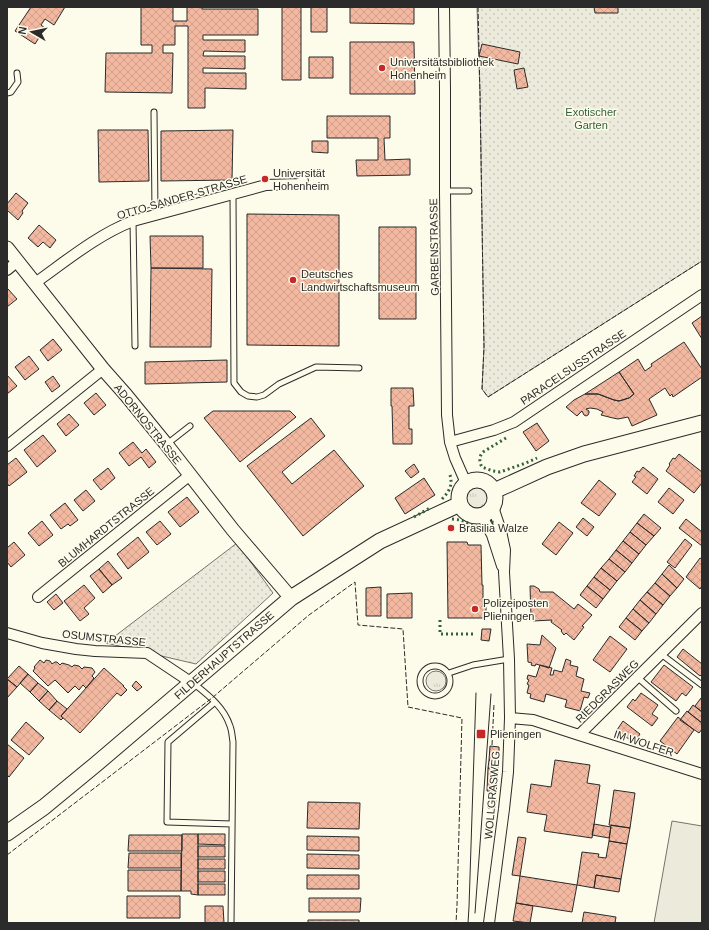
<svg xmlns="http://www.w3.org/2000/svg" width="709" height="930" font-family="Helvetica,sans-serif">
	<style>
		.grass { fill: url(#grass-tufts); stroke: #74746e }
		.park { fill: url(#park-dots); stroke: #74746e }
		.pitch { fill: #ecebdb; stroke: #74746e }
		.building { fill: url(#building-cross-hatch); stroke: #2b2b2b }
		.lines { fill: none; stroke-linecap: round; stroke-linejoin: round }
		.service-casing { stroke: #2b2b2b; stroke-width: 7 }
		.minor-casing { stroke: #2b2b2b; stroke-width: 12 }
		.tertiary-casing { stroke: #2b2b2b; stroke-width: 15 }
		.secondary-casing { stroke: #2b2b2b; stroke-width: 17 }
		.service { stroke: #fdfbea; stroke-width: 5 }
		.minor { stroke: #fdfbea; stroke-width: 10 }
		.tertiary { stroke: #fdfbea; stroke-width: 13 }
		.secondary { stroke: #fdfbea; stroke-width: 15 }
		.tram { stroke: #2b2b2b; stroke-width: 1 }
		.hedge { stroke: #34623c; stroke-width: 3; stroke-dasharray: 2 3; stroke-linecap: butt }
		.fence { stroke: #2b2b2b; stroke-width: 1; stroke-dasharray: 5 2; stroke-linecap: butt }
		.poi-dot { fill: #c62828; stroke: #fdfbea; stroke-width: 1.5 }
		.labels { text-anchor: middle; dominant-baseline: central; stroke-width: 3; stroke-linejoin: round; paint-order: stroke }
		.poi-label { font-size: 11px; fill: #2b2b2b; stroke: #fdfbea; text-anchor: start }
		.park-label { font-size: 11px; fill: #34623c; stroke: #fdfbea }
		.street-label { font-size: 11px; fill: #2b2b2b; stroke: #fdfbea }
	</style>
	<defs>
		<pattern id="grass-tufts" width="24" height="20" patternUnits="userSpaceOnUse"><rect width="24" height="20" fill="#ecebdb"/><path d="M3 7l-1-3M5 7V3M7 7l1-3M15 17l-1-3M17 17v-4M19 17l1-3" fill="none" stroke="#cbcabc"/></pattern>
		<pattern id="park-dots" width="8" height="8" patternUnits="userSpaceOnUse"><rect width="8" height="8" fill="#ecebdb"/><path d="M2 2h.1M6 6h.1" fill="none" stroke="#cbcabc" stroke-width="1.8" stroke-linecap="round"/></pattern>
		<pattern id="building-cross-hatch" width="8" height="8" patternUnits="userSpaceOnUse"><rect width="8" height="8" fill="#f2b8a0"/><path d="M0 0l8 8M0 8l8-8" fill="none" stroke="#d09e8a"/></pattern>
	</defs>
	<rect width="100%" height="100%" fill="#fdfbea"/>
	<path class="grass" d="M466 497a11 11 0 1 1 22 0a11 11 0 1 1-22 0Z
		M426 681a10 10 0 1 1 20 0a10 10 0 1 1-20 0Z"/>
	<path class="park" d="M477 7H702V261L488 397 482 389 484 347 480 94Z
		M237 543 273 593 196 664 106 643Z"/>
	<path class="pitch" d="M672 821 702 826V923H654Z"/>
	<path class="building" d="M31 7H65L54 25 45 19 41 25 45 28 35 44 15 31Z
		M141 7H173V21H187V7H202V9H258V35H203V40H245V52L204 51 203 56H245V69L203 68V73H246V89L205 88V108H188V26H175V45H163V53H173L172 93 105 92 106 53H152V45H141Z
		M282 7H301V80H282Z
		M311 7H327V32H311Z
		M350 7H414V24L350 23Z
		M594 7H618V13H595Z
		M350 42H414L415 94H350Z
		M482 44 520 52 518 64 479 56Z
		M309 57H333V78H309Z
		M524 68 528 87 517 89 514 70Z
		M327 116H390V138H384L385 160 410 159V175L357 176 356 160H378V138H327Z
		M98 130H148L149 181 99 182Z
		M233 130 232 180 161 181V131Z
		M312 141H328V153L312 152Z
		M16 193 28 203 22 211 23 213 18 220 7 210V204Z
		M247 214 339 215V346L247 345Z
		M39 225 56 240 50 248 43 242 38 247 28 238Z
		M379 227H416V319H379Z
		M150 236H203V268H151Z
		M151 268 212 269 211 347H150Z
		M7 289H8L17 299 7 307Z
		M702 316V339L692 323Z
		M53 339 62 350 48 361 40 350Z
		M684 342 702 369V377L673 397 672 394 670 396 665 388 649 399 657 415 632 426 628 417 618 419 613 418 601 415 603 412 597 409 590 408 586 409 589 411V413L588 415 586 416 584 415 582 411 577 416 566 407 574 400 585 394H598L614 400 619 401 629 398 634 394 619 372 638 359 645 371 652 366 651 364Z
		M29 356 39 369 25 380 15 367Z
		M227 360V382L145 384V362Z
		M619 372 634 394 629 398 619 401 614 400 598 394H585Z
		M7 375 17 386 7 394Z
		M53 376 60 386 52 392 45 382Z
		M391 388H413L414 406H409V429H412V444H393L392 406H391Z
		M96 393 106 405 94 415 84 403Z
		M213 411H290L296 417 240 462 204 418Z
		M69 414 79 425 66 436 57 424Z
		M311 418 325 436 282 472 292 484 334 450 364 486 303 536 247 466Z
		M537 423 549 441 536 451 523 432Z
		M43 435 56 451 37 467 24 450Z
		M133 442 142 453 146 449 156 462 149 468 141 457 129 466 119 453Z
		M679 454 702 472V483L694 493 666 471 670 465 669 464 673 458 675 459Z
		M16 458 27 472 9 486 7 483V465Z
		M414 464 419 472 411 478 405 471Z
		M643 467 658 479 647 494 632 482 636 477 634 476 637 471 639 472Z
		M108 468 115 478 101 490 93 480Z
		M424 478 435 495 405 514 395 498Z
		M599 480 616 494 599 516 581 503Z
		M669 488 684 500 673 514 658 502Z
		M86 490 95 501 83 511 74 500Z
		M187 497 199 512 180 527 168 512Z
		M65 503 78 520 70 526 68 524 61 529 50 515Z
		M644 514 661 528 654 536 637 523Z
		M583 518 594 527 587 536 576 527Z
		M686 519 702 532V546L679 528Z
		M42 521 53 535 39 546 28 533Z
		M160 521 171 534 157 545 146 532Z
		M559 522 573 533 556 555 542 544Z
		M637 523 654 536 646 545 630 532Z
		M630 532 646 545 639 554 623 541Z
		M138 537 149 552 128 569 117 554Z
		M685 539 692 545 675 568 667 562Z
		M623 541 639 554 632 563 616 550Z
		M14 542 25 555 11 567 7 562V548Z
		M447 542H467L468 545H481L482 585H483V607H486V618H448Z
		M616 550 632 563 625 572 609 559Z
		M700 558 702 559V586L700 589 686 577Z
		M609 559 625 572 617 581 601 568Z
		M108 561 122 578 112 585 99 569Z
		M669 565 684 579 677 588 662 574Z
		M601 568 617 581 610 590 594 577Z
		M99 569 112 585 103 593 90 576Z
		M662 574 677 588 670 596 655 583Z
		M594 577 610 590 603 599 587 586Z
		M655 583 670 596 663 605 647 592Z
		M84 585 95 598 84 608 89 614 80 621 64 601Z
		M530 586H534L539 589 540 592H553L574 609 578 604 592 615 582 626 584 627 574 640 566 633 564 635 561 631 562 630 551 622 552 620 533 621 534 617H531Z
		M587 586 603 599 596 608 580 595Z
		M381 587V616H366V588Z
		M647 592 663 605 656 614 640 600Z
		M412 593V618H387V594Z
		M56 594 63 603 54 610 47 602Z
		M640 600 656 614 649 623 633 609Z
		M633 609 649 623 642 631 626 618Z
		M626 618 642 631 635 640 619 627Z
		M482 629H491L489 641 481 640Z
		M542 635 556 648 549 668 536 664 535 666 531 665 532 663 528 662 527 644 540 645Z
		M610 636 627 649 610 672 593 660Z
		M683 649 702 664V674L700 676 677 657Z
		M566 659 571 661 570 665 578 667 576 676 584 679 581 691 590 693 588 698 584 697 580 711 565 707 567 700 546 694 544 702 530 698 531 694 527 693 529 685 527 684 529 680 527 679 528 675 536 677 540 665 552 668 550 675H553L554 670 562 672Z
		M40 660 44 663 46 660 50 661 52 664 55 662H57L60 665 62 663 69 665 72 667 74 665 79 666 82 669 84 667 92 668 95 672 92 676 94 678 86 688 83 685 79 690 75 686 68 693 55 680 48 686 33 671 35 668 34 667Z
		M664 665 693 687 686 696 682 693 676 701 651 682Z
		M19 666 28 674 17 687 7 679Z
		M104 668 124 686H123L127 690 121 696 117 693 80 733 61 716Z
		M28 674 38 683 30 692 20 683Z
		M7 679 17 687 7 698Z
		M136 681 142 687 137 691 132 686Z
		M38 683 48 691 39 701 30 692Z
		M48 691 57 701 49 710 39 701Z
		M641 693 658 705 652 714 658 718 652 726 627 707 633 699 635 701Z
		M701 698 702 699V712L695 706Z
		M57 701 67 709 61 716 63 718 61 720 49 710Z
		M693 705 702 712V723L688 712Z
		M687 711 702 723V729L699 733 680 720Z
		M678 717 694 730 677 754 660 741Z
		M623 721 640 734 634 743 617 730Z
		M26 722 44 738 29 755 11 740Z
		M7 744 24 758 9 777 7 775Z
		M490 746 499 747V761L489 760Z
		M489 760 499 761 498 769 488 768Z
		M555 760 590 765 587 783 600 785 592 838 544 831 547 815 527 812 531 784 551 787Z
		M488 768 498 769 496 792 487 791Z
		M614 790 635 793 630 828 609 825Z
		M489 798H496L495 809 488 808Z
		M308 802 360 803 359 829 307 828Z
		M594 824 611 827 609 838 592 835Z
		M611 825 630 828 627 844 609 841Z
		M182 834H198V895L191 894V891H181Z
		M198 834H225V845L198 844Z
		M129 835H182V851H128Z
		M307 836 359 837V851L307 850Z
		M518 837 526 838 520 876 512 875Z
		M609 841 627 844 621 879 596 875 594 888 577 885 582 852 599 854 598 857 606 858Z
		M198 846H225V857H198Z
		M129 853H181V868H128Z
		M307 854 359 855V869L307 868Z
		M198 859H225V869H198Z
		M128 870H181V891H128Z
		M198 871H225V882H198Z
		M307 875H359V889H307Z
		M596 875 621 879 619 892 594 888Z
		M520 876 577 885 572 912 516 903Z
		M198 884H225V895H198Z
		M127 896H180V918H127Z
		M309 898H361L360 912H309Z
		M516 903 533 906 530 923 513 921Z
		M205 906H223L224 923H205Z
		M584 912 616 917 615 923H582Z
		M308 920H359V923H308Z"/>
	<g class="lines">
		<g class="service-casing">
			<path id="service" d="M7 93 11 92 18 82 17 73
				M154 112 155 214
				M445 191H469
				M233 194 234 383 241 392 248 396 257 397 264 395 279 384 316 367 359 368
				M133 221 135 346
				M167 444 190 426
				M661 654 702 685
				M420 681a15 15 0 1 1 30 0a15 15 0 1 1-30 0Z
				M449 673 473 665 509 659
				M637 677 676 711
				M193 683C208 695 224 707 230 726 232 731 232 736 233 742L231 923
				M215 702 168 742 167 822 232 824"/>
		</g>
		<g class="minor-casing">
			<path id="minor" d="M444 7 445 89V191L447 415 450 442 455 458 466 483
				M7 270 18 261
				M35 283C66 261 97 235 133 221L266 185 299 184 303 181
				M450 442 494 430 514 422 702 295
				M7 446 103 369
				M482 516 492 535 502 566
				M38 597 190 475
				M7 633 42 643 76 649 95 651 147 653 192 683
				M510 718 533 720 579 735 702 613
				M579 735 702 774
				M489 923 504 809 508 772 510 718 509 659 504 572 505 550 501 531 493 507"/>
		</g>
		<g class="tertiary-casing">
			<path id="tertiary" d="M7 248 103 369 126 395 166 444 233 530 291 598"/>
		</g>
		<g class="secondary-casing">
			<path id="secondary" d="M459 498a18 18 0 1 1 36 0a18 18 0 1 1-36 0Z
				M494 491 547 467 584 454 702 423
				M7 833 44 807 95 765 291 598 380 541 460 504"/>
		</g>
		<use href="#service" class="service"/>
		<use href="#minor" class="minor"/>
		<use href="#tertiary" class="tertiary"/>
		<use href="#secondary" class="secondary"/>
		<path class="tram" d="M475 913 491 694
			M468 923 469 907 476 693"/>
		<path class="hedge" d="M506 438 483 452C479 456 479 462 482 467L493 471 500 472 526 463 537 458
			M442 499C449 492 453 485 450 475
			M414 517 430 508
			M452 519 460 520 478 527
			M492 521 493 525
			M440 620V634H475"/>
		<path class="fence" d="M478 7 480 94 484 347 482 389 488 397 702 261
			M492 745 494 704
			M7 855 212 698 309 615 355 582 358 625 403 629 408 707 462 718 457 905 456 923"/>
	</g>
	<g class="poi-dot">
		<circle cx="382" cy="68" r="4"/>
		<circle cx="265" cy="179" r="4"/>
		<circle cx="293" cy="280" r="4"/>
		<circle cx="451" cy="528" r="4"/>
		<circle cx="475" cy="609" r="4"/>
		<rect x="476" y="729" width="10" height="10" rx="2"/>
	</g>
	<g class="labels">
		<g class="poi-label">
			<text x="390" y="62">Universitätsbibliothek<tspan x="390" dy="13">Hohenheim</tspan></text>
			<text x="273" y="173">Universität<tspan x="273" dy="13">Hohenheim</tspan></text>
			<text x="301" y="274">Deutsches<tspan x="301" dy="13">Landwirtschaftsmuseum</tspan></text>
			<text x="459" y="528">Brasilia Walze</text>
			<text x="483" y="603">Polizeiposten<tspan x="483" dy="13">Plieningen</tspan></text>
			<text x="490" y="734">Plieningen</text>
		</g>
		<g class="park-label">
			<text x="591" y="112">Exotischer<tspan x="591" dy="13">Garten</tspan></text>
		</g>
		<g class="street-label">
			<text transform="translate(182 197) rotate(-16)">OTTO-SANDER-STRASSE</text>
			<text transform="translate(434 247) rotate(-91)">GARBENSTRASSE</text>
			<text transform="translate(573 367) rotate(-34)">PARACELSUSSTRASSE</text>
			<text transform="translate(148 424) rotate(51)">ADORNOSTRASSE</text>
			<text transform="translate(106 527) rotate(-39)">BLUMHARDTSTRASSE</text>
			<text transform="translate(104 638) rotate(6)">OSUMSTRASSE</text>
			<text transform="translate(224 655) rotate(-41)">FILDERHAUPTSTRASSE</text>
			<text transform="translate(607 691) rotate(-45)">RIEDGRASWEG</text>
			<text transform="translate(644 743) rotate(18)">IM WOLFER</text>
			<text transform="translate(492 795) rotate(-85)">WOLLGRASWEG</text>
		</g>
	</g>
	<rect width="709" height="930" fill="none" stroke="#2b2b2b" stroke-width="16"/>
	<g transform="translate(32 32) rotate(279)" stroke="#fdfbea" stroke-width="3" paint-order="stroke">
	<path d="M0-3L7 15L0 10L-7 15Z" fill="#2b2b2b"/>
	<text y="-6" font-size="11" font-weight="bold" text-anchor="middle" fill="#2b2b2b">N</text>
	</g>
</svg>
